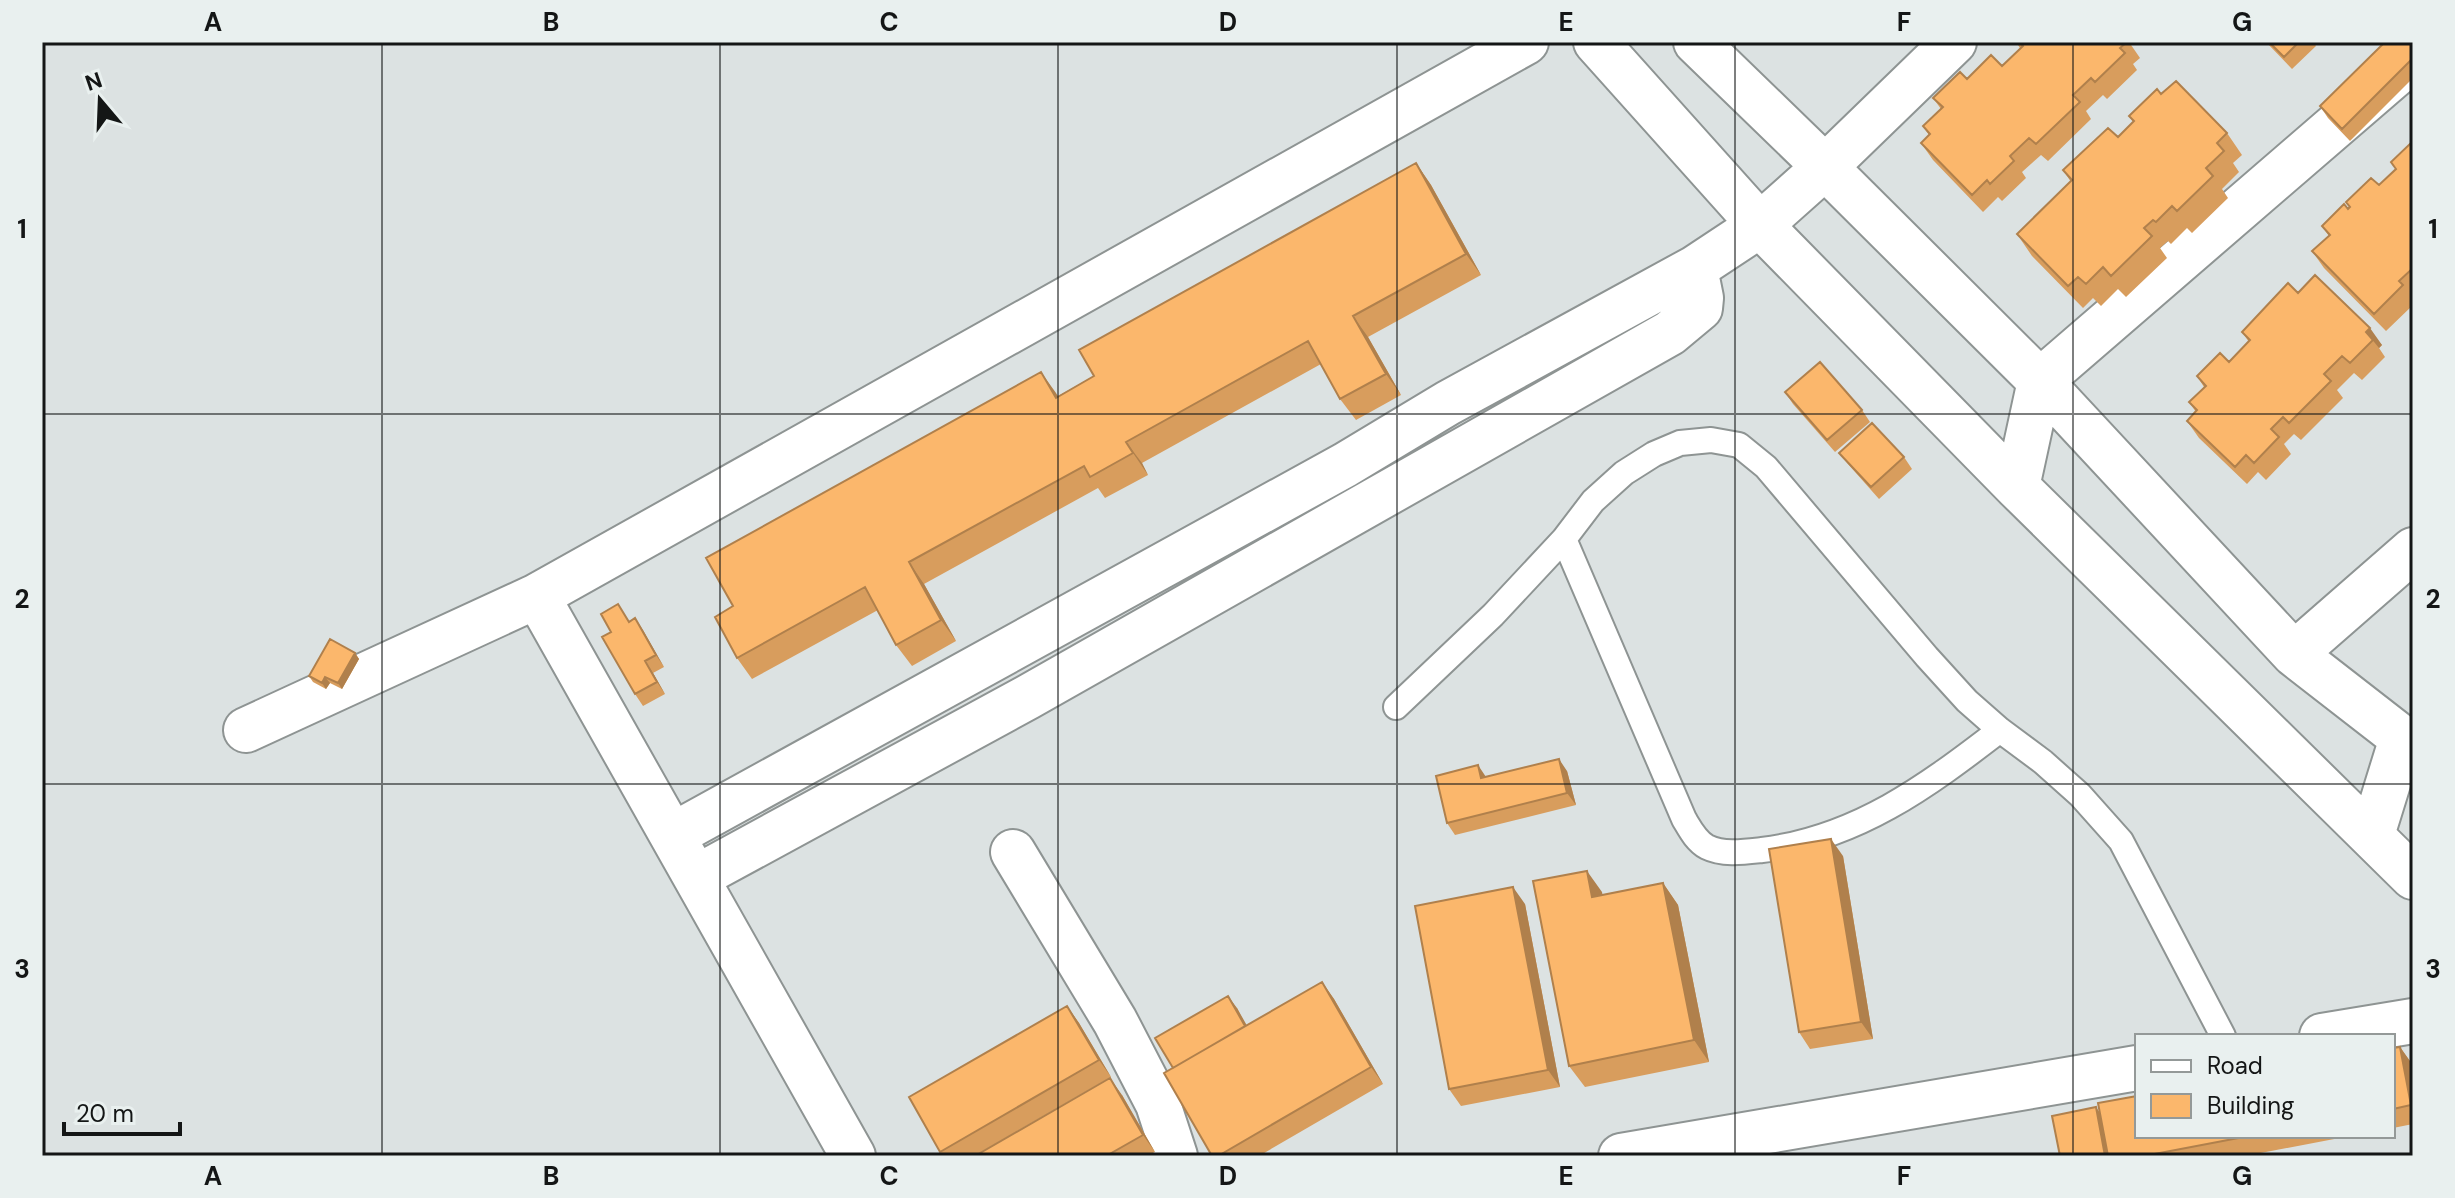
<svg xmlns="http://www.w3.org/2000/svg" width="2455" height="1198" font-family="'DM Sans',sans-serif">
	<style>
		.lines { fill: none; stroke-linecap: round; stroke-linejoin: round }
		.service-casing { stroke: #8e9493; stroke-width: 28 }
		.minor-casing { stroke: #8e9493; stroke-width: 48 }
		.service { stroke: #fff; stroke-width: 24 }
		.minor { stroke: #fff; stroke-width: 44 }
		.wall { fill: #d89d5d }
		.shaded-wall { fill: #b0804c }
		.building { fill: #fbb76c; stroke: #b0804c; stroke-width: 2 }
		.grid { fill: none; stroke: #141616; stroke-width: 2; stroke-opacity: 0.55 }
		.neatline { fill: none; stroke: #141616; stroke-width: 3 }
		.grid-label { font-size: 26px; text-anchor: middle; font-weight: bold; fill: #141616 }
	</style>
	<rect width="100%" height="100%" fill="#dce2e2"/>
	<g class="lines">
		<g class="service-casing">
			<path id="service" d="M1564 539 1684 819C1690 829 1696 841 1707 847 1723 855 1744 852 1762 850 1857 838 1926 787 2000 730
				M1396 707 1493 615 1564 539 1593 501 1624 473 1654 454 1680 443 1711 440 1739 445 1766 467 1927 657 1967 701 2000 730 2043 762 2080 795 2121 841 2223 1036"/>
		</g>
		<g class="minor-casing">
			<path id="minor" d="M1596 42 1760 225 2017 487 2413 877
				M1696 42 1825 167 2040 381 2294 654 2402 738 2413 750
				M2017 487 2040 381 2413 59
				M537 596 853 1156
				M2294 654 2413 550
				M246 730 537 596 1526 42
				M673 835 1345 465 1448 403 1695 268 1760 225 1825 167 1954 42
				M2372 835 2402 738 2413 740
				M1013 852 1115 1021 1158 1104 1175 1156
				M697 877 1028 697 1670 333 1700 308 1701 298 1695 268
				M2322 1036 2413 1021
				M1621 1156 2137 1068"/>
		</g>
		<use href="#service" class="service"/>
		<use href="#minor" class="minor"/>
	</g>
	<path class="wall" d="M2016 42H2129L2140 58 2133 64 2137 70 2107 99 2103 95 2086 111 2091 119 2048 161 2041 155 2022 172 2026 178 2002 201 1998 197 1983 212 1933 160 1921 143 1929 135 1923 126 1941 109 1933 98 1967 79 2002 66 2020 48Z
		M2266 42H2313L2316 46 2292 69Z
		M2413 42V78L2350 141 2328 118 2320 106Z
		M2161 94 2227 133 2242 155 2233 163 2239 172 2222 189 2228 198 2192 233 2187 228 2171 244 2168 241 2160 248 2167 258 2126 297 2118 289 2101 306 2093 298 2083 308 2032 256 2017 234 2071 182 2063 170 2118 137 2133 122 2129 116Z
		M2413 141V296L2412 298 2413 305 2386 331 2324 268 2312 251 2329 236 2322 226 2349 207 2346 202 2379 185 2396 169 2391 162Z
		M1416 163 1431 185 1481 275 1368 337 1401 395 1356 420 1340 399 1321 364 1142 463 1148 475 1105 498 1098 488 924 584 956 641 912 666 896 645 878 610 752 679 737 658 733 606 1058 396 1094 376Z
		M2315 275 2382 345 2379 348 2385 357 2362 380 2354 373 2337 390 2343 398 2301 440 2294 434 2284 444 2291 454 2266 480 2258 472 2247 484 2199 438 2187 421 2196 412 2189 402 2204 387 2197 376 2229 362 2249 342 2242 332 2298 293Z
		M1785 392 1862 410 1870 422 1835 452 1793 404Z
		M1839 453 1904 457 1912 469 1879 499 1848 464Z
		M635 618 664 667 653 673 665 694 643 706 635 694 630 622Z
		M355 653 359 659 342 689 330 683 326 689 313 682 309 676Z
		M1567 771 1576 805 1455 835 1447 823 1486 777Z
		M1843 856 1873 1039 1810 1049 1799 1032Z
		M1663 883 1678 905 1709 1062 1585 1087 1569 1066 1602 892V895Z
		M1525 904 1560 1087 1461 1106 1449 1089Z
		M1322 982 1334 999 1383 1084 1259 1156H1212L1173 1068 1237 1008 1246 1026Z
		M1067 1006 1079 1023 1111 1077 974 1156H944L940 1152Z
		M2400 1047 2412 1064 2413 1068V1124L2393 1128V1048Z
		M1122 1095 1155 1152 1147 1156H975Z
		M2100 1114 2137 1136H2350L2245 1156H2060Z"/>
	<path class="shaded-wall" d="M1416 163 1431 185 1481 275 1466 254Z
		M1353 316 1368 337 1401 395 1386 374Z
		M2370 328 2382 345 2379 348 2366 332Z
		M1041 372 1056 393 1071 419 1056 398Z
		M1126 442 1142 463 1148 475 1133 453Z
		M909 562 924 584 956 641 941 620Z
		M635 618 643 630 664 667 656 655Z
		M355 653 359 659 342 689 338 683Z
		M645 661 653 673 665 694 657 682Z
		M325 677 330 683 326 689 322 683Z
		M1559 759 1567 771 1576 805 1567 793Z
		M1478 765 1486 777 1481 778Z
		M1831 839 1843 856 1873 1039 1861 1022Z
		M1587 871 1602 892 1607 919 1592 897Z
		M1663 883 1678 905 1709 1062 1694 1040Z
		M1513 887 1525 904 1560 1087 1548 1070Z
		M1322 982 1334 999 1383 1084 1371 1067Z
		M1228 996 1237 1008 1254 1038 1245 1027Z
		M1067 1006 1079 1023 1111 1077 1099 1060Z
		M2400 1047 2412 1064 2413 1107 2411 1105Z
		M1110 1078 1122 1095 1155 1152 1143 1135Z
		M2096 1107 2104 1119 2111 1156H2105Z"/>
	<path class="building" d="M2019 42H2127L2120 48 2125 53 2095 82 2091 78 2073 95 2080 102 2036 144 2029 138 2010 156 2014 161 1990 184 1987 180 1972 195 1921 143 1930 134 1923 126 1943 107 1933 98 1960 72 1967 79 1991 55 2002 66 2023 46Z
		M2269 42H2299L2284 57Z
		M2385 42H2413V58L2342 129 2320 106Z
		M2176 81 2227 133 2217 143 2224 151 2206 168 2213 176 2177 211 2172 206 2156 222 2153 220 2144 228 2152 236 2111 276 2103 267 2086 284 2078 277 2068 286 2017 234 2072 180 2063 170 2108 128 2118 137 2134 121 2129 116 2157 89 2161 94Z
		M2413 141V268L2399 281 2403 285 2374 314 2312 251 2330 235 2322 226 2344 204 2348 209 2350 207 2346 202 2371 178 2379 185 2396 169 2391 162Z
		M1416 163 1466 254 1353 316 1386 374 1340 399 1308 341 1126 442 1133 453 1090 477 1084 466 909 562 941 620 896 645 865 587 737 658 715 617 733 606 706 558 1041 372 1056 398 1094 376 1079 350Z
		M2315 275 2370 328 2366 332 2373 340 2350 363 2342 356 2324 374 2331 381 2289 423 2283 417 2271 429 2279 437 2254 463 2246 455 2235 467 2187 421 2197 410 2189 402 2206 386 2197 376 2220 353 2229 362 2250 340 2242 332 2288 283 2298 293Z
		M1820 362 1862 410 1827 440 1785 392Z
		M1872 423 1904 457 1871 487 1839 453Z
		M618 604 629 622 635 618 656 655 645 661 657 682 635 694 602 637 611 632 601 614Z
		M330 639 355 653 338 683 325 677 322 683 309 676Z
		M1559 759 1567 793 1447 823 1436 776 1478 765 1481 778Z
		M1831 839 1861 1022 1799 1032 1769 849Z
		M1587 871 1592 897 1663 883 1694 1040 1569 1066 1533 881Z
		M1513 887 1548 1070 1449 1089 1415 906Z
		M1322 982 1371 1067 1218 1156H1212L1164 1073Z
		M1228 996 1245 1026 1173 1068 1155 1038Z
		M1067 1006 1099 1060 940 1152 909 1097Z
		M2400 1047 2411 1105 2393 1109V1048Z
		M1110 1078 1143 1135 1106 1156H975Z
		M2137 1096V1136H2249L2144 1156H2108L2098 1103Z
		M2096 1107 2105 1156H2060L2052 1116Z"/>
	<path class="grid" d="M382 42V1156M720 42V1156M1058 42V1156M1397 42V1156M1735 42V1156M2073 42V1156M42 414H2413M42 784H2413"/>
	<rect width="2455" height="1198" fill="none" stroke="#e9f0ef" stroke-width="88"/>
	<rect x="2135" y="1034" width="260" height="104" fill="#e9f0ef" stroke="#949998" stroke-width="2"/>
	<rect x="2151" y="1060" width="40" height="12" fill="#ffffff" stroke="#949998" stroke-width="2"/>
	<text x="2207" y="1074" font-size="24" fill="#141616">Road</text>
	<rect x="2151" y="1094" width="40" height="24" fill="#fbb76c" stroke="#949998" stroke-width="2"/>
	<text x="2207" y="1114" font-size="24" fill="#141616">Building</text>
	<g transform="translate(100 100) rotate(341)" stroke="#e9f0ef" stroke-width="6" paint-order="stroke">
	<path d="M0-6L14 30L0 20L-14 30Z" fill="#141616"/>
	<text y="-12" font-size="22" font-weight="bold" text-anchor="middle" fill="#141616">N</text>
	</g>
	<path d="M64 1122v12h116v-12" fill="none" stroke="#141616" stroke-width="4"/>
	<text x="76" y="1122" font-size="24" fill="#141616" stroke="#e9f0ef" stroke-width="6" paint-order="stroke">20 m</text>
	<rect x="44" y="44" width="2367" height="1110" class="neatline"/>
	<g class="grid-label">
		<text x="213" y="31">A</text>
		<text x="551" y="31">B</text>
		<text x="889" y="31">C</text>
		<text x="1228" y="31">D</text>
		<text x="1566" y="31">E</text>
		<text x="1904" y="31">F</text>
		<text x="2242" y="31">G</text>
		<text x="22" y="238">1</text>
		<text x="2433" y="238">1</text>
		<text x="22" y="608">2</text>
		<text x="2433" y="608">2</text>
		<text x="22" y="978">3</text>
		<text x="2433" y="978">3</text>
		<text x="213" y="1185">A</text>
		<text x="551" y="1185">B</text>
		<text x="889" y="1185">C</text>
		<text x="1228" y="1185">D</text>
		<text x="1566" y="1185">E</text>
		<text x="1904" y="1185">F</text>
		<text x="2242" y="1185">G</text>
	</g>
</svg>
